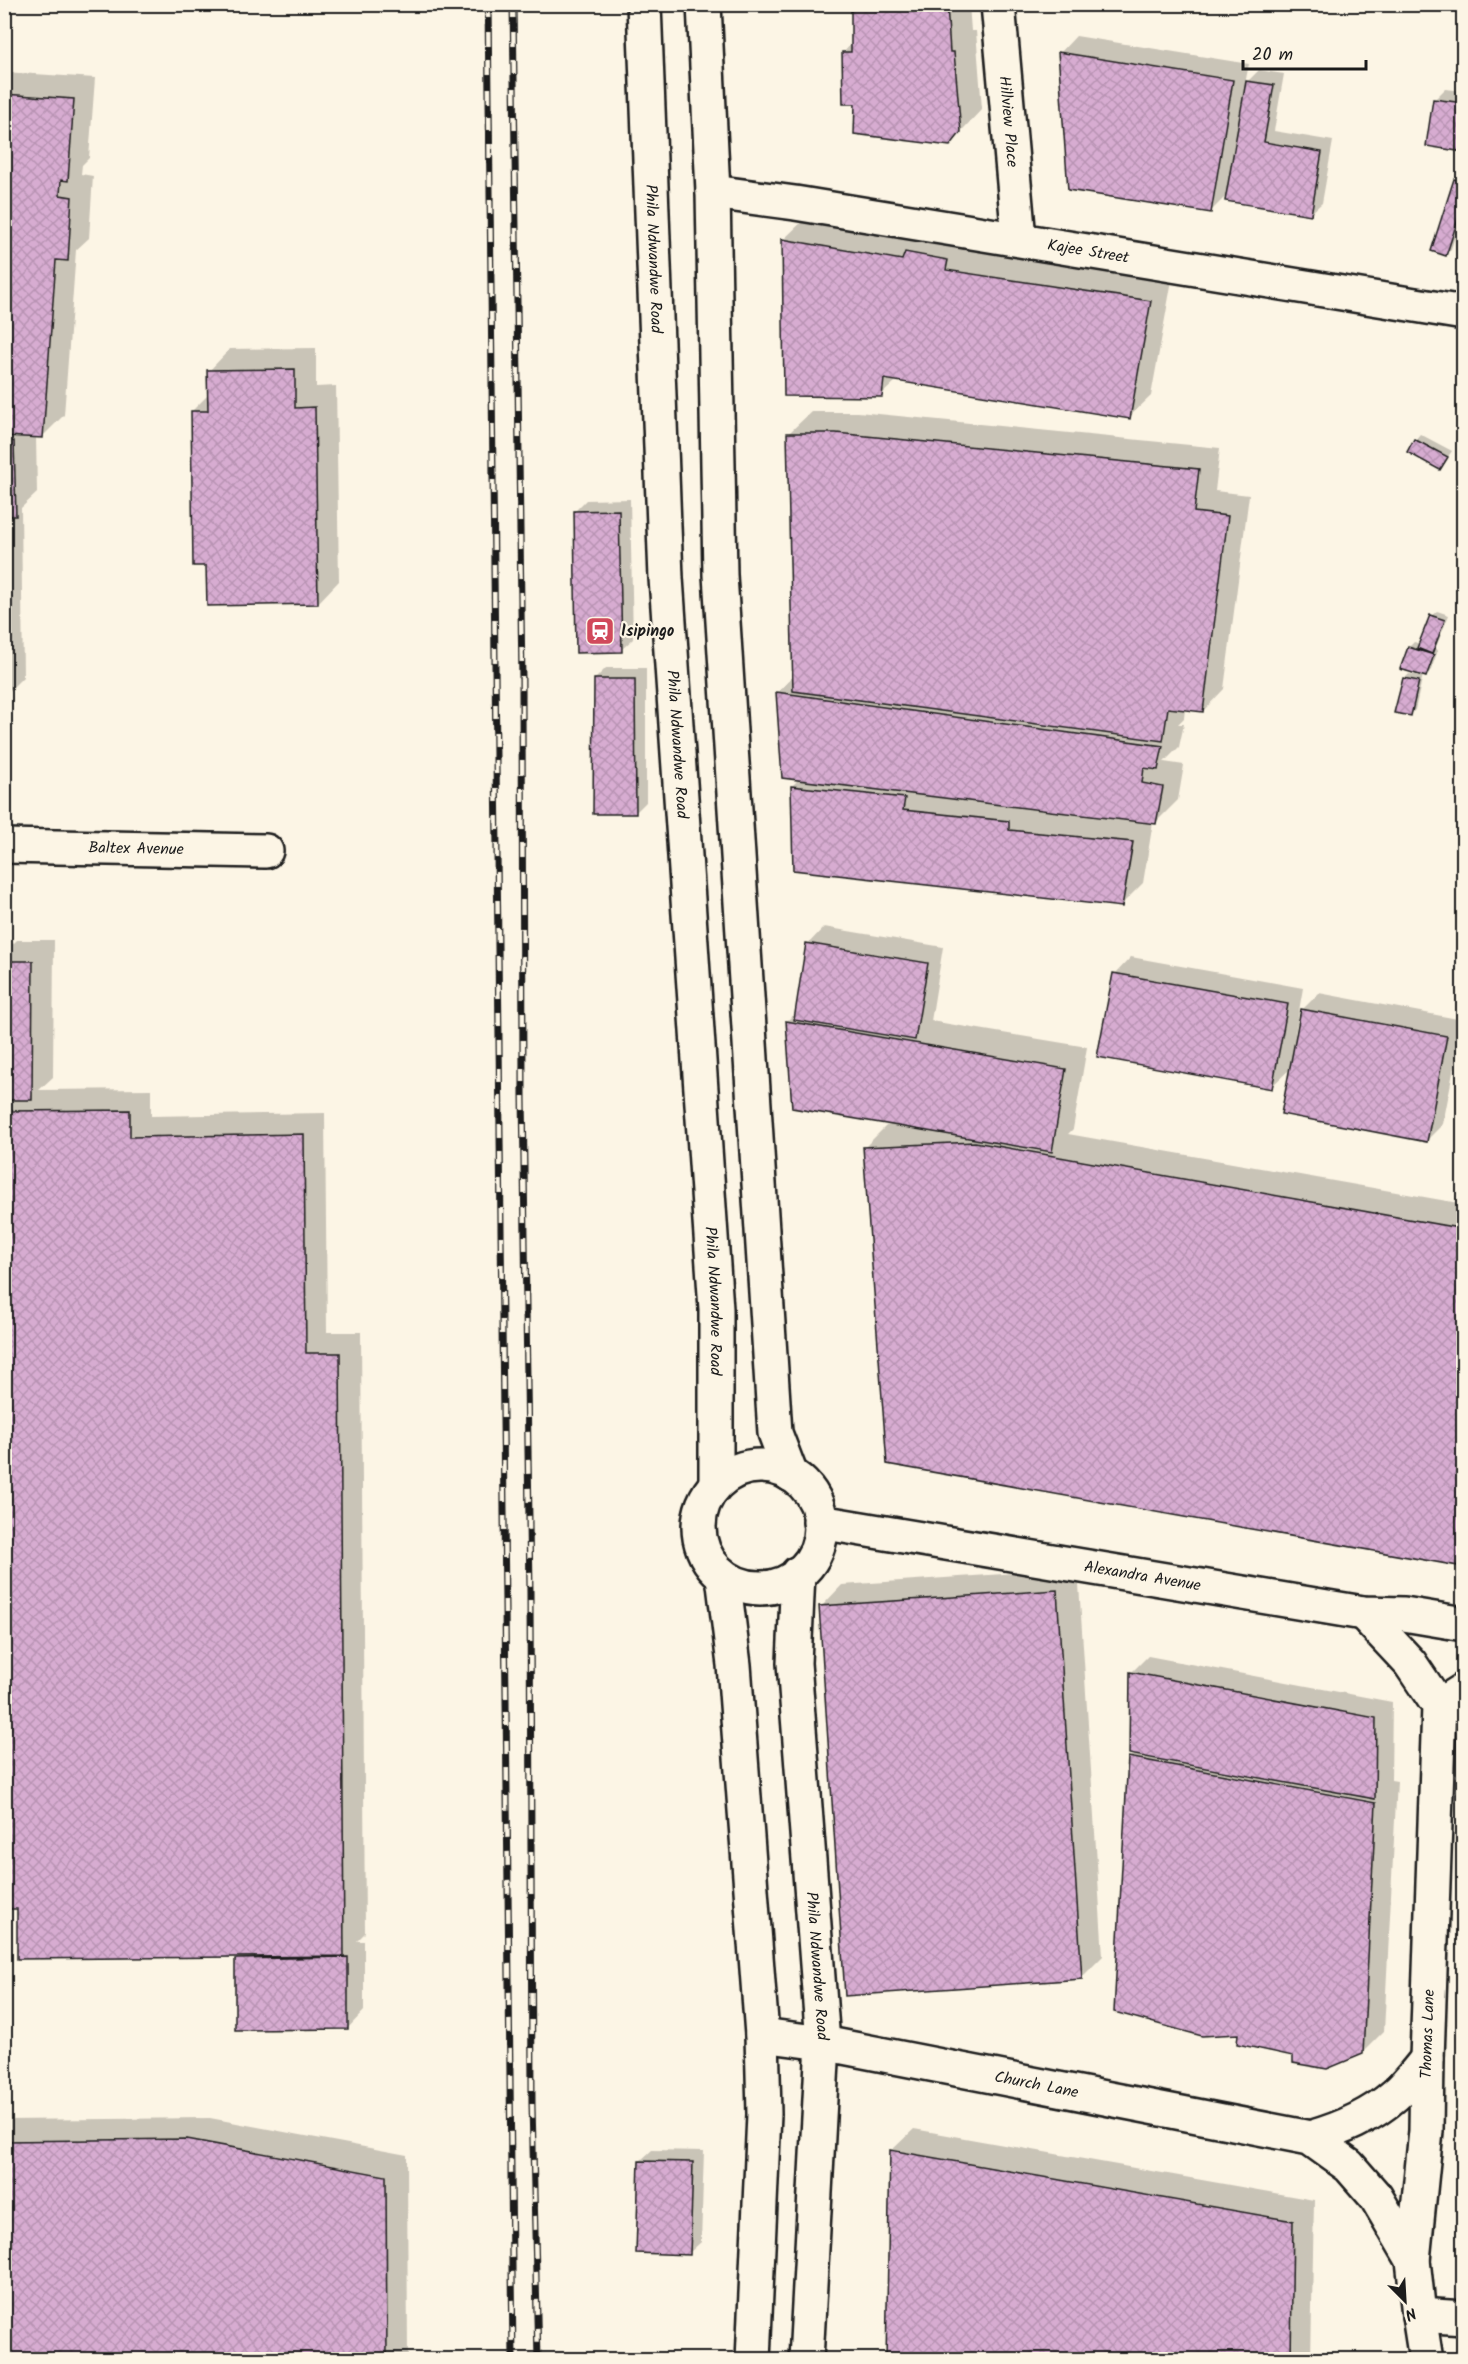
<svg xmlns="http://www.w3.org/2000/svg" width="1468" height="2364" font-family="Kalam,sans-serif">
	<style>
		.shadow { fill: #0003 }
		.building { fill: url(#building-cross-hatch); stroke: #1c1c1c; stroke-width: 1.5 }
		.lines { fill: none; stroke-linecap: round; stroke-linejoin: round }
		.minor-casing { stroke: #1c1c1c; stroke-width: 38 }
		.tertiary-casing { stroke: #1c1c1c; stroke-width: 38 }
		.minor { stroke: #fcf5e5; stroke-width: 33 }
		.tertiary { stroke: #fcf5e5; stroke-width: 33 }
		.rail-casing { stroke: #1c1c1c; stroke-width: 7 }
		.rail { stroke: #fcf5e5; stroke-width: 4.5; stroke-dasharray: 14; stroke-linecap: butt }
		.labels { text-anchor: middle; dominant-baseline: central; stroke-width: 4.5; stroke-linejoin: round; paint-order: stroke }
		.street-label { font-size: 16px; fill: #1c1c1c; stroke: #fcf5e5 }
		.poi-label { font-size: 16px; font-weight: bold; fill: #1c1c1c; stroke: #fcf5e5; text-anchor: start }
	</style>
	<defs>
		<pattern id="building-cross-hatch" width="8" height="8" patternUnits="userSpaceOnUse" patternTransform="scale(1.5)"><rect width="8" height="8" fill="#d7acd1"/><path d="M0 0l8 8M0 8l8-8" fill="none" stroke="#b893b3"/></pattern>
	</defs>
	<rect width="100%" height="100%" fill="#fcf5e5"/>
	<filter id="ink" filterUnits="userSpaceOnUse"><feTurbulence type="fractalNoise" baseFrequency=".0167" numOctaves="2"/><feDisplacementMap in="SourceGraphic" scale="12" xChannelSelector="R" yChannelSelector="G"/><feConvolveMatrix kernelMatrix="1 2 1 2 8 2 1 2 1" color-interpolation-filters="sRGB"/></filter>
	<g filter="url(#ink)">
		<path class="shadow" d="M853 4H969L971 31H976L982 109 949 144 856 102 843 53 852 43Z
			M1076 36 1249 64 1245 84 1259 70 1284 74 1274 131 1333 141 1322 203 1310 214 1228 194 1211 211 1060 53Z
			M4 72 95 78 89 158 82 165 81 174 93 176 89 238 76 250 64 415 42 437 36 436 37 493 21 508 23 677 4 696Z
			M1445 89 1464 91V150L1434 100Z
			M1461 175 1464 176V209L1451 249 1446 254 1455 180Z
			M806 218 969 239 966 249 1172 280 1151 396 1129 417 897 380 881 395H786L784 239Z
			M316 348V387L336 386 339 581 318 603 208 565 192 411 209 394V371L230 349Z
			M811 412H858L1220 448 1215 491 1249 495 1224 689 1203 711 1185 709 1184 718 1178 724H1184L1179 747 1164 762 1184 765 1178 800 1156 822H1153L1143 883 1121 905 792 786 800 778 777 693 794 675 789 433Z
			M1420 434 1452 451 1440 468 1415 440Z
			M630 499 633 639 621 650 575 511 586 500Z
			M1437 611 1449 615 1435 649 1438 650 1431 670 1426 675H1423L1415 710 1410 715 1404 679 1409 674 1421 676V674L1409 647 1414 642 1421 644 1431 616Z
			M606 668H646V802L635 813 595 679Z
			M824 927 943 947 931 1021 1087 1047 1073 1129 1068 1134 1464 1204V1565L864 1148 886 1126 895 1124 787 1021 796 1012 808 944Z
			M17 940H54L53 1077 39 1090 151 1089V1116L325 1113 327 1332H361L365 1933 357 1941H364V2011L348 2028 236 1959 240 1956 18 1907H4V943L13 944Z
			M1131 957 1303 988 1295 1034 1298 1035 1303 1009 1319 993 1463 1020 1443 1124 1427 1140 1291 1068 1271 1087 1115 974Z
			M1078 1569 1103 1956 1081 1978 821 1607 842 1585Z
			M1148 1656 1392 1702 1391 1780 1397 1781 1384 2031 1362 2053 1294 2055 1240 2032 1129 1758 1134 1753 1131 1673Z
			M210 2118 407 2155 408 2360H4V2120Z
			M914 2129 1314 2200 1311 2360H887L892 2150Z
			M652 2150 704 2151 701 2242 689 2253 640 2161Z"/>
		<path class="building" d="M851 4H947L950 52H954L961 132 950 146 854 134 855 104H843L842 52H851Z
			M1058 52 1233 80 1211 213 1068 190Z
			M1246 81 1274 85 1264 142 1322 152 1311 215 1225 201Z
			M4 94 74 99 68 181 61 180 60 195 72 197 68 261 56 260 43 438 4 436Z
			M1433 99 1464 103V152L1426 146Z
			M1454 179 1464 182V201L1446 256 1431 251Z
			M782 239 902 260 905 252 948 260 946 270 1151 301 1130 419 884 379 882 397 784 396Z
			M295 369V408L315 407 318 604 207 606 206 566H193L191 411H208L207 370Z
			M787 433H836L1199 469 1194 512 1228 516 1203 712 1168 708 1163 741 793 691Z
			M1414 439 1448 457 1440 470 1407 452Z
			M14 441 16 516H4V442Z
			M619 510 622 652 576 653 574 511Z
			M1430 615 1445 620 1432 654 1417 648Z
			M1408 647 1434 655 1426 677 1400 669Z
			M1403 678 1419 681 1411 716 1394 713Z
			M594 679H635L636 814H593Z
			M776 692 1163 746 1158 770 1144 768 1142 783 1163 787 1156 824 782 778Z
			M791 786 905 798 903 810 1009 821V830L1133 842 1122 907 793 870Z
			M806 943 928 963 915 1040 794 1020Z
			M4 961H33L32 1100H4Z
			M1113 973 1288 1004 1272 1089 1097 1057Z
			M1301 1009 1447 1036 1427 1142 1281 1114Z
			M786 1021 1066 1069 1052 1152 792 1108Z
			M130 1110V1137L304 1134 306 1353H340L344 1956 17 1959V1909H4V1111Z
			M975 1142 1464 1229V1567L887 1464 863 1147Z
			M1057 1590 1082 1979 845 1996 819 1606Z
			M1130 1672 1376 1718 1375 1799 1129 1754Z
			M1128 1757 1376 1803 1363 2054 1327 2069 1293 2063V2056L1237 2044 1238 2034 1202 2036 1114 2012Z
			M348 1957V2029L235 2030V1959Z
			M187 2139 386 2176 387 2360H4V2141Z
			M890 2150 1293 2221 1291 2360H886Z
			M639 2161 693 2162 690 2255 636 2253Z"/>
		<g class="lines">
			<g class="minor-casing">
				<g id="minor">
					<path id="s1" d="M998 4 1019 239"/>
					<path id="s2" d="M713 192 795 203 1464 313"/>
					<path id="s3" d="M4 846 266 851"/>
					<path d="M1363 1613 1410 1663 1439 1706 1427 2059 1426 2131 1413 2260 1419 2315 1426 2360"/>
					<path d="M1439 1706 1464 1690"/>
					<path id="s4" d="M762 2035 823 2043 1310 2138 1349 2166 1376 2197 1413 2260"/>
					<path d="M1310 2138C1342 2129 1370 2117 1395 2095 1407 2085 1417 2071 1427 2059"/>
					<path d="M1419 2315 1464 2318"/>
				</g>
			</g>
			<g class="tertiary-casing">
				<g id="tertiary">
					<path id="s5" d="M644 4 666 578 716 1309V1484"/>
					<path d="M704 4 713 192 720 575 775 1433 791 1475"/>
					<circle cx="760" cy="1527" r="61"/>
					<path id="s6" d="M820 1522 1363 1613 1404 1614 1464 1624"/>
					<path id="s7" d="M798 1573 794 1663 823 2043 806 2360"/>
					<path d="M723 1576 734 1665 762 2035 764 2114 753 2360"/>
				</g>
			</g>
			<use href="#minor" class="minor"/>
			<use href="#tertiary" class="tertiary"/>
			<g class="rail-casing">
				<path id="rail" d="M488 4 513 2360
					M513 4 522 681 523 1095 530 1592 532 2104 538 2360"/>
			</g>
			<use href="#rail" class="rail"/>
		</g>
	</g>
	<defs>
		<g id="station-square" transform="scale(1.5)"><rect x="-9" y="-9" width="18" height="18" rx="4" fill="#d1495b" stroke="#fcf5e5"/><path d="M-3-6H3Q5-6 5-4V2Q5 4 3 4L4.5 6H3L1.5 4h-3L-3 6H-4.5L-3 4Q-5 4-5 2V-4Q-5-6-3-6ZM-3.5-4v3h7v-3ZM-3.5 1v1.5H-2V1ZM2 1v1.5H3.5V1Z" fill="#fff"/></g>
	</defs>
	<g fill-rule="evenodd">
		<use href="#station-square" x="600" y="631"/>
	</g>
	<g class="labels">
		<g class="street-label">
			<text stroke="none"><textPath href="#s1" startOffset="118">Hillview Place</textPath></text>
			<text stroke="none"><textPath href="#s2" startOffset="380">Kajee Street</textPath></text>
			<text stroke="none"><textPath href="#s5" startOffset="255">Phila Ndwandwe Road</textPath></text>
			<text stroke="none"><textPath href="#s5" startOffset="741">Phila Ndwandwe Road</textPath></text>
			<text stroke="none"><textPath href="#s3" startOffset="132">Baltex Avenue</textPath></text>
			<text stroke="none"><textPath href="#s5" startOffset="1299">Phila Ndwandwe Road</textPath></text>
			<text stroke="none"><textPath href="#s6" startOffset="327">Alexandra Avenue</textPath></text>
			<text stroke="none"><textPath href="#s7" startOffset="394">Phila Ndwandwe Road</textPath></text>
			<text transform="translate(1428 2034) rotate(-88)">Thomas Lane</text>
			<text stroke="none"><textPath href="#s4" startOffset="279">Church Lane</textPath></text>
		</g>
		<g class="poi-label">
			<text x="621" y="631">Isipingo</text>
		</g>
	</g>
	<rect width="1468" height="2364" fill="none" stroke="#fcf5e5" stroke-width="24"/>
	<rect x="12" y="12" width="1444" height="2340" fill="none" stroke="#1c1c1c" stroke-width="2" filter="url(#ink)"/>
	<g transform="translate(1405 2301) rotate(156)" stroke="#fcf5e5" stroke-width="4.5" paint-order="stroke">
	<path d="M0-4.5L10 22L0 15L-10 22Z" fill="#1c1c1c"/>
	<text y="-9" font-size="16" font-weight="bold" text-anchor="middle" fill="#1c1c1c">N</text>
	</g>
	<path d="M1243 60v9h123v-9" fill="none" stroke="#1c1c1c" stroke-width="3"/>
	<text x="1252" y="60" font-size="18" fill="#1c1c1c" stroke="#fcf5e5" stroke-width="4.5" paint-order="stroke">20 m</text>
</svg>
